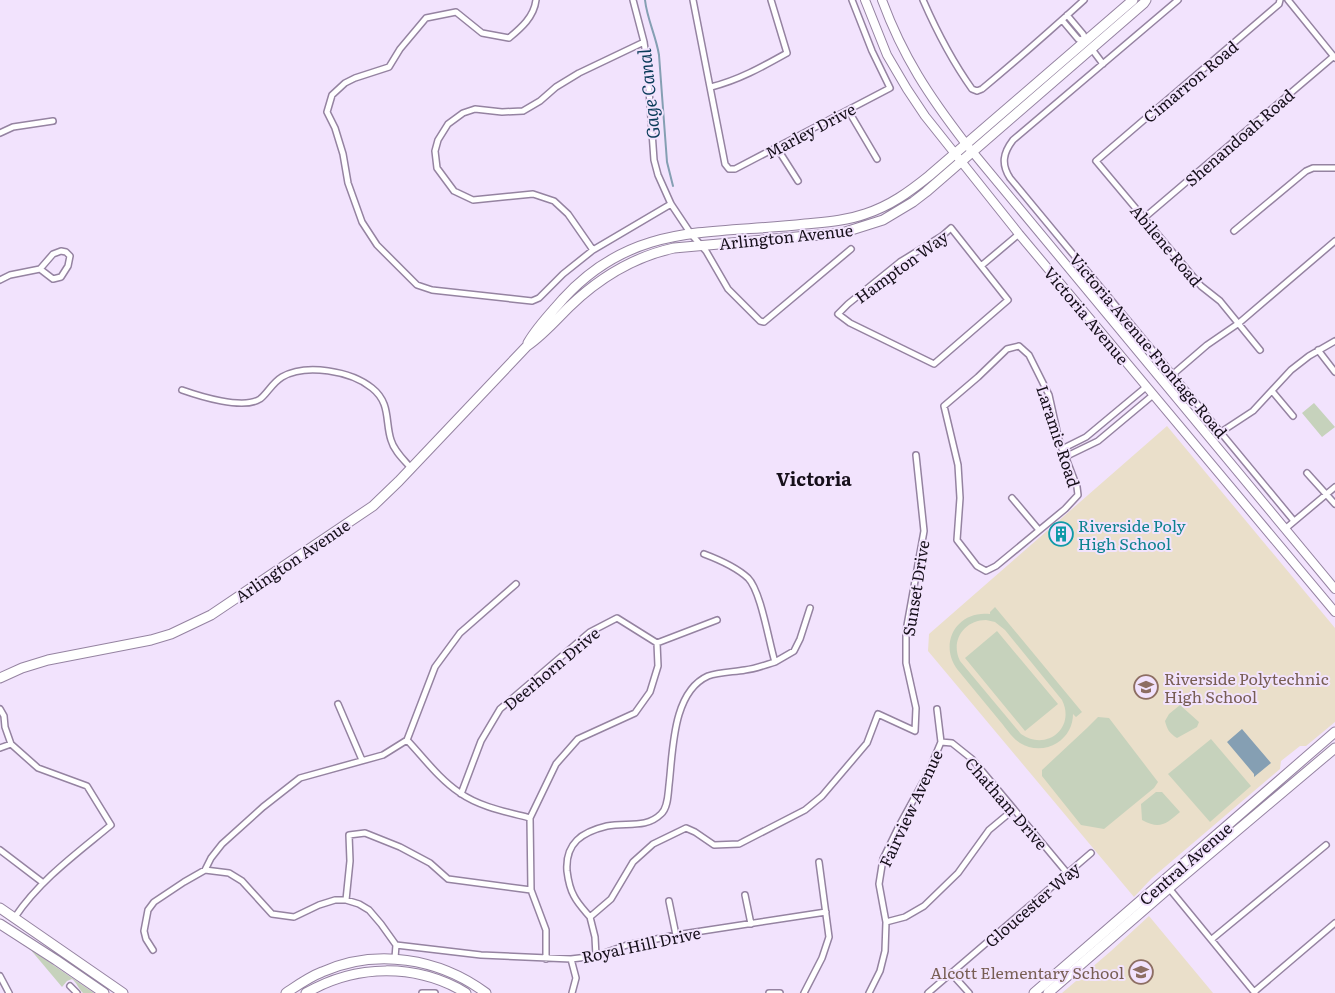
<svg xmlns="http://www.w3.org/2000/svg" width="1335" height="993" font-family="Literata,serif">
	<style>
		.education { fill: #eadfca }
		.green { fill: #c6d2bc; fill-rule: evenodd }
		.water { fill: #859fb3 }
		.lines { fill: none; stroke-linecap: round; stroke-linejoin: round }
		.stream { stroke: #859fb3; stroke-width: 2 }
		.minor-casing { stroke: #9583a1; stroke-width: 8 }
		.secondary-casing { stroke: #9583a1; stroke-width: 10 }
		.primary-casing { stroke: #9583a1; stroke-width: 11 }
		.minor { stroke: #fff; stroke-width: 5 }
		.secondary { stroke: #fff; stroke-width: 8 }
		.primary { stroke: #fff; stroke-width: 9 }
		.labels { text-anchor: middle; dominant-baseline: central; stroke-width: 4; stroke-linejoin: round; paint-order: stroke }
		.street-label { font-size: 16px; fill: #160f1a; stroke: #f2e3fd }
		.culture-label { font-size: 16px; fill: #0d838f; stroke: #f2e3fd; text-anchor: start }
		.education-label { font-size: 16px; fill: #785e54; stroke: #f2e3fd; text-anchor: start }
		.water-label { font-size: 18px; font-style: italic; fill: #0a3b59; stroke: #f2e3fd }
		.neighbourhood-label { font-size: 18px; font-weight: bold; fill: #160f1a; stroke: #f2e3fd }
	</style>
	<rect width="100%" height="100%" fill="#f2e3fd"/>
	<path class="education" d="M1167 426 1335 628V722L1306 746H1300L1281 761 1280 769 1152 878 1134 897 928 651 929 634Z
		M1149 916 1213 993H1062L1111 951Z"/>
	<path class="green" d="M1314 403 1335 427 1322 437 1302 413Z
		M995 607 1082 712 1076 717 1073 714C1073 725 1068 736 1057 743 1046 750 1031 750 1020 743 1012 738 1006 728 999 720 985 703 971 686 957 669 938 642 958 610 990 614V612ZM986 620 995 622 1005 630 1062 700C1076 728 1046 752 1021 734L960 661C950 641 964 620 986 620Z
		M997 631 1058 704 1025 731 965 658Z
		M1180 705 1199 722 1197 727 1177 738C1169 733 1167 729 1165 721L1169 714Z
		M1098 717 1109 718 1158 782 1154 788 1104 829 1081 825 1042 776V770L1087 728Z
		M1211 739 1251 786 1210 822 1168 774Z
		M1156 792H1162L1180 812C1166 824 1160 830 1142 820L1141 804Z
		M30 949 94 993H83C78 988 77 983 72 979L67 981 62 987Z"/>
	<path class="water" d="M1242 729 1271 763 1254 777V774L1227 742Z"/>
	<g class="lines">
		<path class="stream" d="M645 0C647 19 656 36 659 55L667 162 673 186"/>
		<g class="minor-casing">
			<path id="minor" d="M536 0C534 17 521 28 509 38L482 33 456 12 426 18 400 49 389 67 355 78 345 83 332 95 327 112 335 128 343 154 348 183 362 222 377 245 417 285 432 290 532 301 539 298 563 274 593 250 671 204
				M633 0 644 42 647 62 654 160 658 175 671 204 691 234 706 251 728 289 760 321 764 322 851 249
				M693 0 725 164 729 169H735L890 88 872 51 852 0
				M923 0C937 32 952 61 972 89L977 91 982 89C1017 60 1051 30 1084 0
				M1178 0 1013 140C1003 153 1001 164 1010 178L1294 521
				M1288 0 1335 58
				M1067 15 1083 34 1086 42
				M1062 20 1078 39 1085 41
				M1091 48 1103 64
				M711 87C739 80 762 67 787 53L771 0
				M848 110 877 159
				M0 133 13 127 53 121
				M777 148 798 181
				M1144 218 1334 56
				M951 228 1008 300 934 364 850 323 838 314 848 304 900 262 942 236Z
				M1234 231 1306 171 1313 168H1335
				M593 250 568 214 554 201 533 194 473 200 454 191 437 168 435 151 438 140 448 124 463 113 475 109 502 112 523 111 540 101 556 87 579 73 644 42
				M981 266 1019 234
				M0 280 10 275 40 269 53 254 61 251 66 252 70 256 68 266 61 277 53 279 40 269
				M1019 346 1029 355 1049 395 1059 440 1077 487 1078 495 1065 509 996 566 986 571 977 566 957 540 960 498 958 465 944 406 978 377 1007 349Z
				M1260 350 1220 301 1201 286 1096 161 1279 4 1280 0
				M1318 350 1335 372
				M1164 382 1207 345 1239 323 1335 241
				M182 390C199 396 243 410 260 399 267 394 272 383 282 377 306 363 351 371 372 388 391 403 385 422 391 440 394 451 404 460 411 468
				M1272 391 1293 416
				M1221 432 1253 411 1291 370 1309 356 1335 341
				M1062 449 1086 437 1146 387
				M1065 457 1098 441 1153 395
				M1307 473 1335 504
				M1012 498 1039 530
				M1285 529 1335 487
				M775 662 794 651 800 639 810 608
				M338 704 362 760
				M0 709 4 716 5 727 11 744 38 768 87 786 111 825C76 854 40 880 15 917
				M407 740C424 758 439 779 460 793 480 807 507 812 530 818
				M941 742 952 743 972 759 1068 874
				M0 748 11 744
				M461 794 481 741 500 709 590 632 617 618 657 643
				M0 850 42 882
				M205 870 229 873 242 881 272 914 294 917 319 905 335 900H346L359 904 369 910 381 924 396 945 395 958
				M1168 887 1255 993
				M745 895 751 924
				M346 900 350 861 349 835 365 833 400 847 430 863 448 879 531 890
				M669 901 676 935
				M590 917C585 911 578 904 574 896 570 889 568 879 567 871 565 843 582 832 607 826 626 822 646 829 661 814 668 808 668 794 669 785 673 752 672 692 708 676 719 672 734 672 745 670 755 669 765 665 775 662 769 643 761 591 748 578 736 567 720 560 704 554
				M886 922 905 917 924 906 958 873 989 830 1013 810
				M1212 939 1326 845
				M396 945 481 955 571 959 596 956 627 945 676 935 826 912
				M153 950 146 939 144 931 148 910 154 902 184 882 205 870 211 858 222 844 263 807 300 778 383 755 407 740 435 667 460 633 516 584
				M596 956 595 937 590 917 611 899 633 862 653 844 686 828 695 832 714 845 739 844 805 810 822 796 867 743 878 714 915 731 916 708 906 663V631L924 531 916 455
				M546 959V930L531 890 530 818 556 764 578 739 635 713 650 692 658 666 657 643 717 620
				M571 959 576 978 572 993
				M951 973 969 993
				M0 976 9 993
				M70 986 77 993
				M1254 992 1335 923
				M422 993H435
				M769 993H780
				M804 993 822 958 829 937 819 862
				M869 993 880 971 885 951 886 922 879 884 883 859 898 828 928 773 941 742 937 709
				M928 993 1091 853"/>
		</g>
		<g class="secondary-casing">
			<path id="secondary" d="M865 0 887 55 907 89 925 116 1019 234 1335 612
				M882 0C903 57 929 96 966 144L1335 589"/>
		</g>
		<g class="primary-casing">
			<path id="primary" d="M528 343C537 327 551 313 563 299 634 221 711 235 805 224 825 222 845 221 865 214 890 206 909 192 929 176L1133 0
				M0 678 22 668 48 660 151 640 171 634 211 615 373 506 399 481 527 346C543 335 555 321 569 307 599 278 633 257 674 248L842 233 883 220 913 202 926 192 1144 3 1146 0
				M0 908 123 993
				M0 924 56 960 104 993
				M286 993C298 985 309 977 322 972 376 948 439 958 486 993
				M306 993C356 964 416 963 466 993
				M1034 993 1335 732
				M1048 993 1169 888 1335 748"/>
		</g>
		<use href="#minor" class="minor"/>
		<use href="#secondary" class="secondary"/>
		<use href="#primary" class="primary"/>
	</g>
	<defs>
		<g id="building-ring" transform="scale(1.25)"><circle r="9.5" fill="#f2e3fd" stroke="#0f9aa8" stroke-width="1.5"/><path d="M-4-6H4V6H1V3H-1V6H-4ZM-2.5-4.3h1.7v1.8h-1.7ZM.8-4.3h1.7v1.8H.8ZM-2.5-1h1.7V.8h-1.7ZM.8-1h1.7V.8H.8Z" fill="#0f9aa8"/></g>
		<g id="school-ring" transform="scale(1.25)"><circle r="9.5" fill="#f2e3fd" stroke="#8d6e63" stroke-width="1.5"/><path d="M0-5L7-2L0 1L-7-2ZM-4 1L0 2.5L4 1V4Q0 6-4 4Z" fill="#8d6e63"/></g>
	</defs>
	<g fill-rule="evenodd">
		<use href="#building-ring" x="1061" y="534"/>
		<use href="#school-ring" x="1146" y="687"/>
		<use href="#school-ring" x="1141" y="972"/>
	</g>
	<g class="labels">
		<g class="street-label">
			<text transform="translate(1190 81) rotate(-40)">Cimarron Road</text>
			<text transform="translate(810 130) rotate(-28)">Marley Drive</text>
			<text transform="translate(1239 137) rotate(-41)">Shenandoah Road</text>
			<text transform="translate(786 236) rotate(-6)">Arlington Avenue</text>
			<text transform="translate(1167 245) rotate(50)">Abilene Road</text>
			<text transform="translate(901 266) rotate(-36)">Hampton Way</text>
			<text transform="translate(1087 315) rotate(50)">Victoria Avenue</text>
			<text transform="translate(1149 345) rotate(50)">Victoria Avenue Frontage Road</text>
			<text transform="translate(1059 436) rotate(72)">Laramie Road</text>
			<text transform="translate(292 560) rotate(-34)">Arlington Avenue</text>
			<text transform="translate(915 588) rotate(-81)">Sunset Drive</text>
			<text transform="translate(551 668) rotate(-40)">Deerhorn Drive</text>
			<text transform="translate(1007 803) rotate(49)">Chatham Drive</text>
			<text transform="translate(910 808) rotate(-65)">Fairview Avenue</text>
			<text transform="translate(1185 863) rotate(-41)">Central Avenue</text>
			<text transform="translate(1032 904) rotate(-41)">Gloucester Way</text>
			<text transform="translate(641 944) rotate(-12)">Royal Hill Drive</text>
		</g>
		<g class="culture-label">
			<text x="1078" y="525">Riverside Poly<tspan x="1078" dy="18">High School</tspan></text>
		</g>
		<g class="education-label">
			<text x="1164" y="678">Riverside Polytechnic<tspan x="1164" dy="18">High School</tspan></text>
			<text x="1124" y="972" text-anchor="end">Alcott Elementary School</text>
		</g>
		<g class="water-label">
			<text transform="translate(648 94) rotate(-96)">Gage Canal</text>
		</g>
		<g class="neighbourhood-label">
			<text x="814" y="478">Victoria</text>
		</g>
	</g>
</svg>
